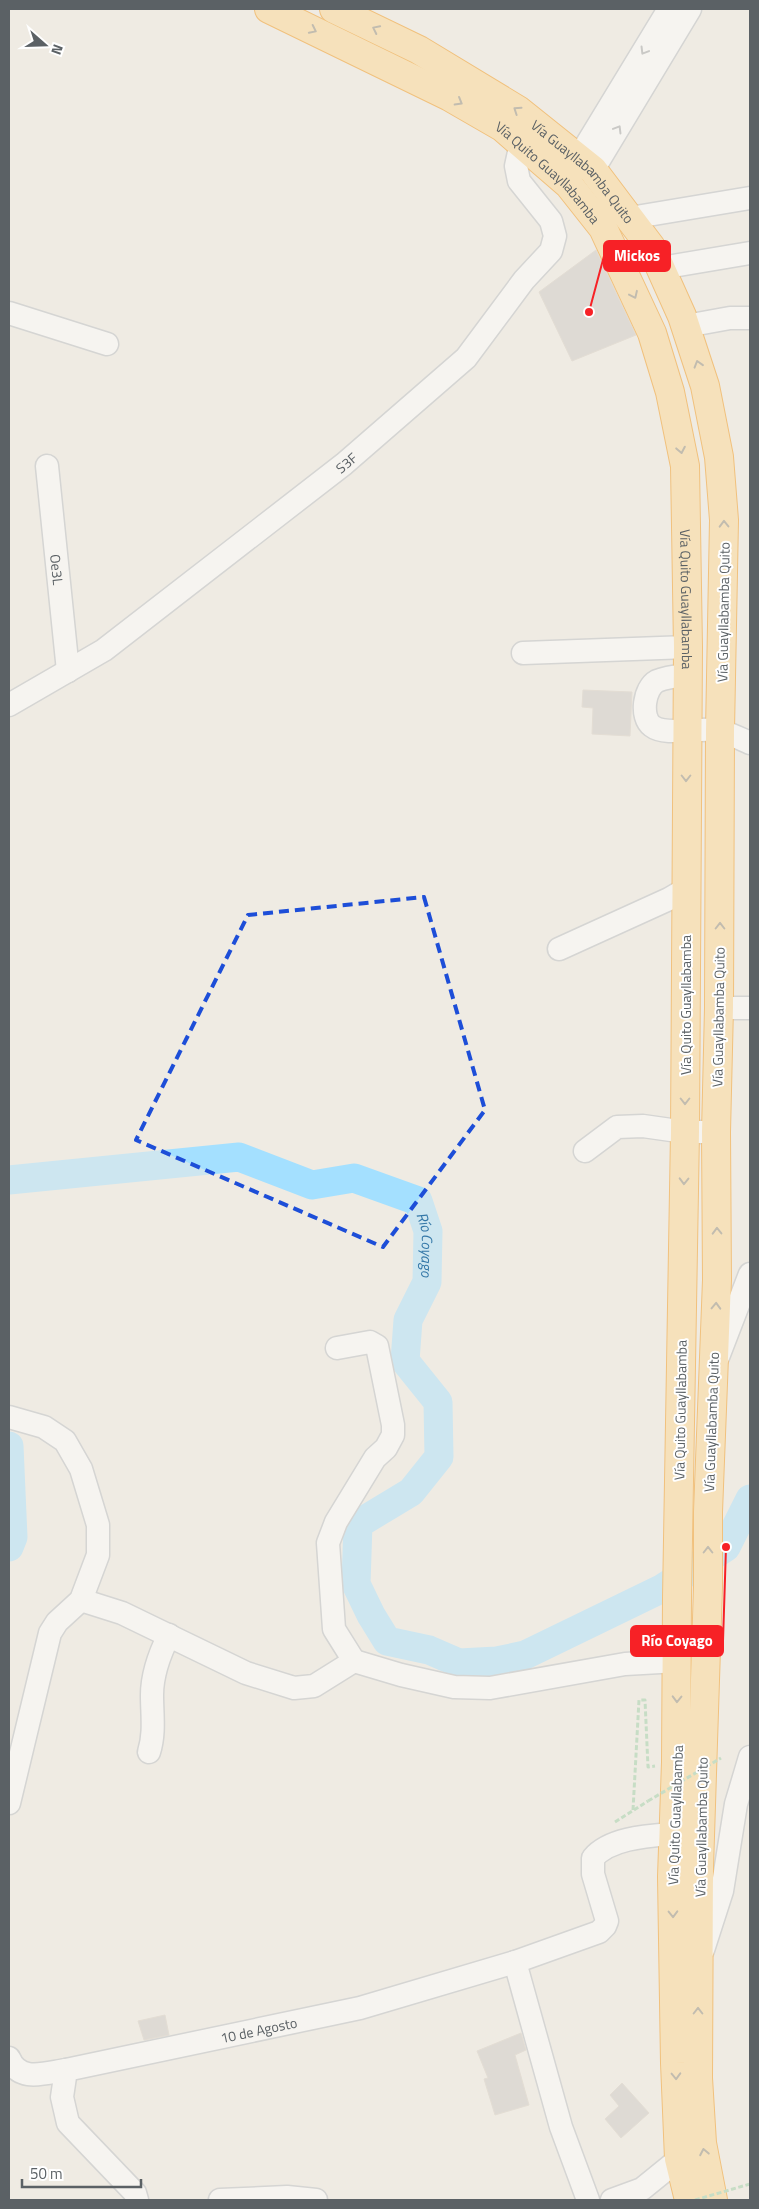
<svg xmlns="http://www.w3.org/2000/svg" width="759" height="2209" font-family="'Titillium Web',sans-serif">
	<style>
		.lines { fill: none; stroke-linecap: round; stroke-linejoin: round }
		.river { stroke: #a4e0ff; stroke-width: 29 }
		.building { fill: #cac6c0; stroke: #d5ccc1 }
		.minor-casing { stroke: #b6babf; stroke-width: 25 }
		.highway-casing { stroke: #f38e00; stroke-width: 30 }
		.path { stroke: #98cda1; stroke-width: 3; stroke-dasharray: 5 2.5; stroke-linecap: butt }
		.minor { stroke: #fff; stroke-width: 22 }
		.highway { stroke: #ffd68b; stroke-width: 28 }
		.path-bridge { stroke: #98cda1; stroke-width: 3; stroke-dasharray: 5 2.5; stroke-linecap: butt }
		.oneway { stroke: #8c8470 }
		.oneway2 { stroke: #9da0a3 }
		.marked { fill: none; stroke: #1d4ed8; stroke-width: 4; stroke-dasharray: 10 6; stroke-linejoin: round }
		.labels { text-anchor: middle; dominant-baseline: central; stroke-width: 4; stroke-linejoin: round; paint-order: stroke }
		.street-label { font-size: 14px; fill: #5b6165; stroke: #fff }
		.water-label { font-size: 15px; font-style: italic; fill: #3377a7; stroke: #fff }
		.leader { fill: none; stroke: #f72126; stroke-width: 2 }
		.callout-dot { fill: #f72126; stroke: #fff; stroke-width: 2 }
		.callout { fill: #f72126; stroke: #f72126; stroke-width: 2 }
		.callout-label { font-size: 15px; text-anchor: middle; font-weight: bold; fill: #fff }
	</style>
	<rect width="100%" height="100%" fill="#efebe3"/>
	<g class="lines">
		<g class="river">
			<path id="s1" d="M9 1180 239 1157 312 1185 354 1178 418 1201 428 1231 427 1282 408 1320 405 1361 438 1402 439 1457 411 1492 358 1524 356 1584 371 1615 387 1641 429 1650 459 1663 497 1661 525 1655 663 1588 726 1547 750 1499"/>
			<path d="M9 1446 13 1537 9 1547"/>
		</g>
	</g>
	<path class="building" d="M596 250 636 335 572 361 539 292Z
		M583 690 632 692 630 736 592 734 593 708 582 707Z
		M165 2015 169 2035 144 2040 138 2021Z
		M521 2033 526 2050 515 2055 529 2105 495 2115 484 2079 488 2078 477 2051Z
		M622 2083 649 2113 621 2138 605 2119 619 2106 610 2095Z"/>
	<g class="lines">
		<g class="minor-casing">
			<g id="minor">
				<path d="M579 157 669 9"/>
				<path d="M593 170 690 9"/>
				<path d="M630 218 750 198"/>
				<path d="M661 268 750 253"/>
				<path d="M9 313 107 344"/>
				<path d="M686 326 730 318H750"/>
				<path id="s2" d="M47 466 68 671"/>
				<path d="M523 653 688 647"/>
				<path d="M687 675C677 676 666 677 657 681 644 688 640 717 652 726 666 737 703 726 721 731 731 734 741 739 750 743"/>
				<path id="s3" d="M9 705 104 650 344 464 466 358 524 280 551 251 555 236 551 221 519 181 516 166 521 143"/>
				<path d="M559 949 669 899 686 889"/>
				<path d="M719 1008H750"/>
				<path d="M585 1151 617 1127 643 1126 685 1132H716"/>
				<path d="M337 1348 370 1342 377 1346 393 1425V1435L386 1448 375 1458 336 1522 328 1543 334 1629 354 1661"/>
				<path d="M718 1357 750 1274"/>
				<path d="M9 1417 44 1427 65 1441 81 1469 98 1525V1555L81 1600 57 1622 50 1633 9 1803"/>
				<path d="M81 1600 122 1613 246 1673 294 1688 314 1686 354 1661 401 1675 454 1687 490 1688 625 1664 678 1661"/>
				<path d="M149 1752C155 1733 152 1715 152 1695 152 1674 160 1653 169 1635"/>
				<path d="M703 1950 722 1891 736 1804 750 1757"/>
				<path d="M515 1962 561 2127 588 2200"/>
				<path d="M9 2058C19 2083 45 2073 66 2070"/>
				<path id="s4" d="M137 2200 135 2193 68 2123 62 2097 66 2070 360 2008 515 1962 599 1932 605 1926 607 1921 593 1874V1858C610 1838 647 1836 672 1834"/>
				<path d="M220 2200 287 2197 316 2200"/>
				<path d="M612 2200 642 2189 679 2159"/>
			</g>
		</g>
		<g class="highway-casing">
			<g id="highway">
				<path id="s5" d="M269 9 450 97 502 127 569 185 603 228 652 333 670 392 685 466 688 647 685 1132 677 1598 676 1762 672 1877 675 2063 679 2159 689 2200"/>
				<path id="s6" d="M334 9 419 50 518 110 593 170 651 247 682 316 705 386 719 457 724 520 720 730 719 1008 716 1132 717 1280 708 1512V1587L699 1867 698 2078 702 2143 713 2200"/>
			</g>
		</g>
		<path class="path" d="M633 1810 639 1700H645L648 1767 655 1766
			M615 1822 648 1801"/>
		<use href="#minor" class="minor"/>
		<use href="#highway" class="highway"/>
		<path class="path-bridge" d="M648 1801 721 1758
			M695 2200 750 2184"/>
	</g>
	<defs><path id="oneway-chevron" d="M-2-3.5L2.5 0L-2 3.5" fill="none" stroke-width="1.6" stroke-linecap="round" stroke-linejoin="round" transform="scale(1.25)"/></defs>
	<g class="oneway">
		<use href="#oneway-chevron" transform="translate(376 29) rotate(-154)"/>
		<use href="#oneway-chevron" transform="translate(313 30) rotate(26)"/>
		<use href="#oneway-chevron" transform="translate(459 102) rotate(30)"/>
		<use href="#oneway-chevron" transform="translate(517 110) rotate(-146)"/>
		<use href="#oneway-chevron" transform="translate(634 295) rotate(65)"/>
		<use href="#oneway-chevron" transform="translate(698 364) rotate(-107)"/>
		<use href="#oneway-chevron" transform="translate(681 450) rotate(79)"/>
		<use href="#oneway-chevron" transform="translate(724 524) rotate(-91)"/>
		<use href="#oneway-chevron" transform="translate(686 778) rotate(90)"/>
		<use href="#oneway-chevron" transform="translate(720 926) rotate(-90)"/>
		<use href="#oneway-chevron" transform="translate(685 1101) rotate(90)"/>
		<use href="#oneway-chevron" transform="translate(684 1181) rotate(91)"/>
		<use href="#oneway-chevron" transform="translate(717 1231) rotate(-91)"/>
		<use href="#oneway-chevron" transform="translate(716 1306) rotate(-88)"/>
		<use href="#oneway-chevron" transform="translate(708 1550) rotate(-90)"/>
		<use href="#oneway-chevron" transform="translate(677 1699) rotate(91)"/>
		<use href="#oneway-chevron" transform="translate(673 1914) rotate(89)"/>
		<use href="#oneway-chevron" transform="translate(698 2011) rotate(-90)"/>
		<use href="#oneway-chevron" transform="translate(676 2076) rotate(88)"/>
		<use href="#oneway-chevron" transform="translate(704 2152) rotate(-101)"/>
	</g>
	<g class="oneway2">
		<use href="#oneway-chevron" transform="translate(644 51) rotate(121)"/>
		<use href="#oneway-chevron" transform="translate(618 129) rotate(-59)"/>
	</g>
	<path d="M0 0H759V2209H0ZM424 897 485 1110 383 1247 136 1140 248 915Z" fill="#efebe3" fill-opacity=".55" fill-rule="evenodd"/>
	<path class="marked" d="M424 897 485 1110 383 1247 136 1140 248 915Z"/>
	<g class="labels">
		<g class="street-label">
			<text stroke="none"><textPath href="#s6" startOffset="300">Vía Guayllabamba Quito</textPath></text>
			<text stroke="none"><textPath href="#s5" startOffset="326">Vía Quito Guayllabamba</textPath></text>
			<text stroke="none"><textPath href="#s3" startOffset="416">S3F</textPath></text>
			<text stroke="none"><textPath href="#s2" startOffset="104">Oe3L</textPath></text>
			<text stroke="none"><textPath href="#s5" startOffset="791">Vía Quito Guayllabamba</textPath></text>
			<text transform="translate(723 612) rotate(-89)">Vía Guayllabamba Quito</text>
			<text transform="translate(685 1005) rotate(-90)">Vía Quito Guayllabamba</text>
			<text transform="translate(718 1017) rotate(-89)">Vía Guayllabamba Quito</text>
			<text transform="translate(680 1410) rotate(-89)">Vía Quito Guayllabamba</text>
			<text transform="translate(711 1422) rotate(-88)">Vía Guayllabamba Quito</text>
			<text transform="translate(675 1815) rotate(-88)">Vía Quito Guayllabamba</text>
			<text transform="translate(701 1827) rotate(-89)">Vía Guayllabamba Quito</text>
			<text stroke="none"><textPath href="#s4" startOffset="355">10 de Agosto</textPath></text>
		</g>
		<g class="water-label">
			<text stroke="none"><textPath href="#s1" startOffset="465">Río Coyago</textPath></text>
		</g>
	</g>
	<path class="leader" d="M589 312L604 256M726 1547L723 1641"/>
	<g class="callout-dot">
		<circle cx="589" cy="312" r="5"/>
		<circle cx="726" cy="1547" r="5"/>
	</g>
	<g class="callout">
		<rect x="604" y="241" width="66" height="30" rx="5"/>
		<rect x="631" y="1626" width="92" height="30" rx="5"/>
	</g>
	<g class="callout-label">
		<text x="637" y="261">Mickos</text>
		<text x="677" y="1646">Río Coyago</text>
	</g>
	<rect width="759" height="2209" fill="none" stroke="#5b6165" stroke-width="20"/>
	<g transform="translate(45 45) rotate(110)" stroke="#ffffff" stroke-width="4" paint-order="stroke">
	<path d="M0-4L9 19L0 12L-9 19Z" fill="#5b6165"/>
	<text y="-8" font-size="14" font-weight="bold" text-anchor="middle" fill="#5b6165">N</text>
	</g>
	<path d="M22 2179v8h119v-8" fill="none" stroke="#5b6165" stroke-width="2.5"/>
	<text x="30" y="2179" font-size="15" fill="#5b6165" stroke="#ffffff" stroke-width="4" paint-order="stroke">50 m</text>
</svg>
